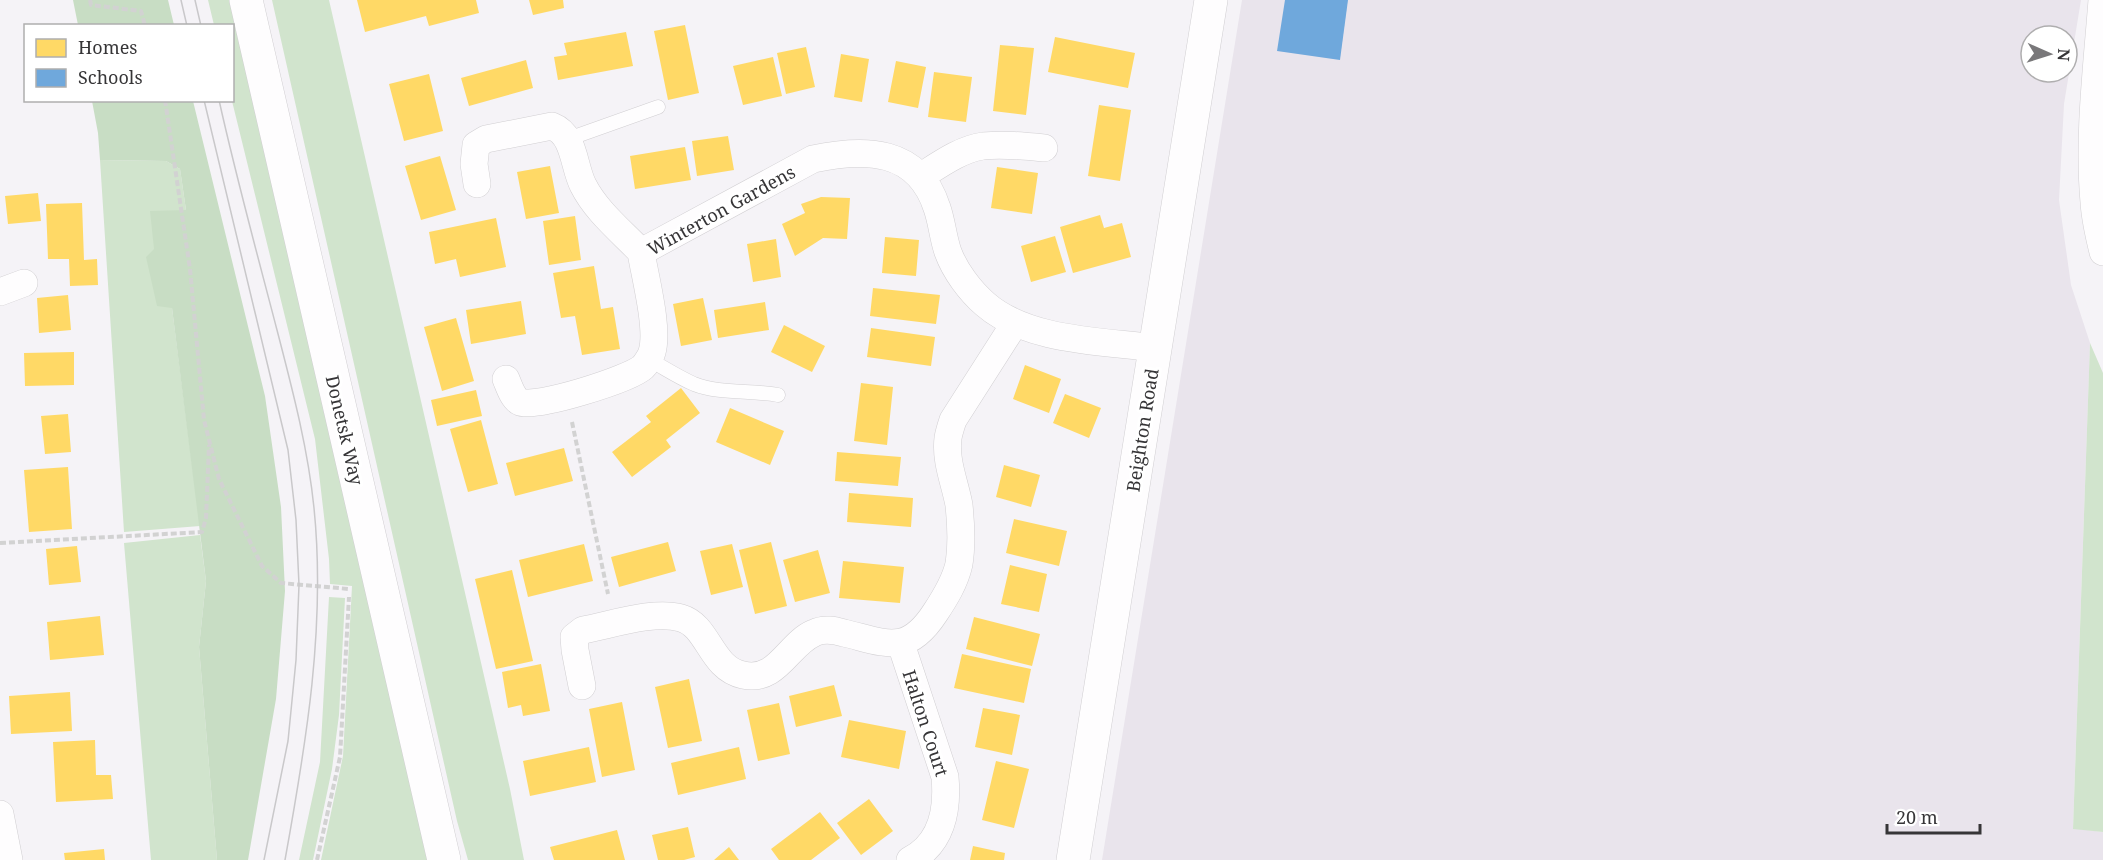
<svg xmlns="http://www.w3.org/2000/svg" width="2103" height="860" font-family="'Noto Serif',serif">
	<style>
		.built { fill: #e9e4ec; fill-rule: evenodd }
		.green { fill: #d1e4cd }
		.forest { fill: #c8ddc4 }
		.homes { fill: #ffd966 }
		.schools { fill: #6fa8dc }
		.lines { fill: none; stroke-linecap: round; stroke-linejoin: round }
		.service-casing { stroke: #d1cfd2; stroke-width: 15 }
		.minor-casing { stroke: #d1cfd2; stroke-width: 28 }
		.tertiary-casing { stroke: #d1cfd2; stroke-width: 34 }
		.path { stroke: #d2d2d2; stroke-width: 4; stroke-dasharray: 6 3; stroke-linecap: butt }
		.service { stroke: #fefdfe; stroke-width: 14 }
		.minor { stroke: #fefdfe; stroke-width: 27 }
		.tertiary { stroke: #fefdfe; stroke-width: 33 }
		.tram { stroke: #c9c8ca; stroke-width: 1.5 }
		.labels { text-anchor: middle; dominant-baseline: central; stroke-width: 6; stroke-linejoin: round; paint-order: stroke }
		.street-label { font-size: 18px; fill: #363537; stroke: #fff }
	</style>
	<rect width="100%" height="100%" fill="#f5f3f7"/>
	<path class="built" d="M1242 0H2081L2064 104 2059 200 2071 285 2090 343 2073 828 2103 832V860H1102ZM2031 36H2067V72H2031Z"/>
	<path class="green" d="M208 0H239L428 860H321L343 756 352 586 330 584 329 559 315 439 232 101V26L214 25Z
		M272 0H329L510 789 524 860H468L457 821Z
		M100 160 166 161 180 169 186 210 172 308 200 526 124 532Z
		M2090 343 2103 373V832L2073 829Z
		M200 535 206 581 199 647 217 860H151L124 543Z
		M329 597 345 598 339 715 332 769 313 860H299L320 762Z"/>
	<path class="forest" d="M73 0H168L174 25H78Z
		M92 101H193L265 396 281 507 285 591 276 699 248 860H217L199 647 206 581 172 308 157 306 146 257 154 249 150 211 186 210 180 169 166 161 100 160 98 133Z"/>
	<path class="homes" d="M357 0H476L479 13 429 26 426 16 365 32Z
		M529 0H563L564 8 533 15Z
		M685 25 699 93 668 100 654 31Z
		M626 32 633 66 558 80 554 57 567 55 564 43Z
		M1055 37 1135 53 1128 88 1048 72Z
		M1000 45 1034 48 1026 115 993 111Z
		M806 47 815 87 786 94 777 53Z
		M841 54 869 59 862 102 834 97Z
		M773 57 782 96 743 105 733 66Z
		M526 60 533 88 469 106 461 78Z
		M896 61 926 67 918 108 888 102Z
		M934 72 972 77 966 122 928 117Z
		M429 74 443 131 404 141 389 84Z
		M1099 105 1131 110 1120 181 1088 176Z
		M728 136 734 170 697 176 692 141Z
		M685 147 691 180 635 189 630 156Z
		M440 156 456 210 421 220 405 166Z
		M550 166 559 213 526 219 517 172Z
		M997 167 1038 173 1032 214 991 208Z
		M38 193 41 221 8 224 5 196Z
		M821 197 850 198 847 239 823 238 795 256 782 224 805 213 801 204Z
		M82 203 84 260 97 259 98 285 70 286 69 259H48L46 204Z
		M1100 215 1104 228 1122 223 1131 257 1073 273 1060 227Z
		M575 216 581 260 549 265 543 221Z
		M496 218 506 267 460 277 456 259 435 264 429 232Z
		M1055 236 1066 272 1031 282 1021 246Z
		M885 237 919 240 916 276 882 273Z
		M776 239 781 277 753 282 747 244Z
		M594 266 601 309 613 307 620 349 582 355 575 316 561 318 553 273Z
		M873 288 940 295 936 324 870 316Z
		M68 295 71 330 39 333 37 298Z
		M703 298 712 340 681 346 673 304Z
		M521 301 526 334 471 344 466 310Z
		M765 302 769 330 718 338 714 310Z
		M456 318 474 381 442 391 424 327Z
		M784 325 825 346 812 372 771 352Z
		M871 328 935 337 931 366 867 357Z
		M74 352V385L25 386 24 353Z
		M1025 365 1061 379 1049 413 1013 399Z
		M861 383 893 387 887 445 854 441Z
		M681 388 700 413 666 440 671 447 632 477 612 452 651 422 646 416Z
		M476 390 482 416 437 426 431 400Z
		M1065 394 1101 408 1089 438 1053 423Z
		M730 408 784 431 770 465 716 442Z
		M68 414 71 452 45 454 41 416Z
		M481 420 498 484 468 492 450 429Z
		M564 448 573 481 515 496 506 463Z
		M837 452 901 457 898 486 835 481Z
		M1004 465 1040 475 1031 507 996 497Z
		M68 467 72 529 29 532 24 470Z
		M849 493 913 498 911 527 847 522Z
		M1014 519 1067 531 1059 566 1006 553Z
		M668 542 676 571 619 587 611 557Z
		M771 542 787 606 755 614 739 550Z
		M584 544 593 581 528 597 519 560Z
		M732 544 743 587 711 595 700 551Z
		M77 546 81 582 49 585 46 549Z
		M818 550 830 593 795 602 783 560Z
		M843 561 904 567 900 603 839 598Z
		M1010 565 1047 574 1039 612 1001 604Z
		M512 570 533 661 496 669 475 579Z
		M100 616 104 655 50 660 47 622Z
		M974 617 1040 634 1032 666 966 649Z
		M962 654 1031 669 1024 703 954 688Z
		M541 664 550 711 523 716 521 705 508 708 502 672Z
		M689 679 702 741 668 748 655 687Z
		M834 685 842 716 796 727 789 696Z
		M70 692 72 731 11 734 9 696Z
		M622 702 635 770 602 777 589 709Z
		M779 703 790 754 758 761 747 710Z
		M983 708 1020 715 1012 755 975 747Z
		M849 720 906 731 899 769 841 757Z
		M95 740 96 775H111L113 799 56 802 53 742Z
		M589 747 596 782 530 796 523 761Z
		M739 747 746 779 678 795 671 763Z
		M996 761 1029 769 1014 828 982 820Z
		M869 799 893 831 861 855 837 823Z
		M820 812 840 838 811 860H779L771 849Z
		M688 827 695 857 684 860H658L652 835Z
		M617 830 625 860H554L550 847Z
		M973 846 1005 853 1004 860H970Z
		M729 847 739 860H714Z
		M104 849 105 860H65L64 853Z"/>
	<path class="schools" d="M1285 0H1348L1340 60 1277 51Z"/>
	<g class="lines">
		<g class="service-casing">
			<path id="service" d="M568 139 658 107
				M648 359C663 367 678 377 694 384 719 394 751 390 778 395"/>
		</g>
		<g class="minor-casing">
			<path id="minor" d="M2102 0C2097 66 2088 136 2094 202 2095 219 2099 236 2103 252
				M920 177C939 165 961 149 983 146 1004 144 1024 146 1044 148
				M477 184 474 164 476 145 486 139 552 126C575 135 573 165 583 185 596 211 621 231 641 252
				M0 292 24 283
				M506 379C509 386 513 399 520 402 535 409 630 379 643 367 646 364 651 356 652 352 659 329 645 277 641 252L813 159C865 148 918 148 937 208 942 222 943 238 948 252 955 271 970 291 985 304 1027 341 1102 341 1155 348
				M901 644 945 777C948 810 942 844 910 860
				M582 686 575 650 574 637 583 630C611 625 654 610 681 618 709 626 710 668 743 675 777 683 788 644 814 633 824 628 834 630 844 633 886 643 907 656 935 613 945 598 955 582 959 564 962 545 961 524 959 505 955 483 945 461 948 438 949 432 951 426 953 420L1015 323
				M0 814 9 860"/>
		</g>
		<g class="tertiary-casing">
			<path id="tertiary" d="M246 0 444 860
				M1073 860 1211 0"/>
		</g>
		<path class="path" d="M90 0 91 5 141 11 145 26
			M165 100 190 269 204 420 219 479 262 566 281 583 349 589
			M572 422 608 594
			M0 543 202 532 206 518 209 445
			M317 860 340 757 349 597"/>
		<use href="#service" class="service"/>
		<use href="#minor" class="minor"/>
		<use href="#tertiary" class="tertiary"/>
		<path class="tram" d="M181 0 187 26
			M195 0 201 26
			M204 100 288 450 296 520 299 585 296 660 288 741 264 860
			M219 100C236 177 257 253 277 330 292 388 308 448 314 508 326 626 306 744 285 860"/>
	</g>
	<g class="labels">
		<g class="street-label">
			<text transform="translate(721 210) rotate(-29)">Winterton Gardens</text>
			<text transform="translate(345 430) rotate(77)">Donetsk Way</text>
			<text transform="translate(1142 430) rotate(-81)">Beighton Road</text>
			<text transform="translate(926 723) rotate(72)">Halton Court</text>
		</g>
	</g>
	<rect x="24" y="24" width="210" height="78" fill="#ffffff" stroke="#afaeaf" stroke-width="1.5"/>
	<rect x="36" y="39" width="30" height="18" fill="#ffd966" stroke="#afaeaf" stroke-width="1.5"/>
	<text x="78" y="54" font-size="18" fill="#363537">Homes</text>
	<rect x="36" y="69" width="30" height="18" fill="#6fa8dc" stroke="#afaeaf" stroke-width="1.5"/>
	<text x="78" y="84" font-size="18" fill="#363537">Schools</text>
	<g transform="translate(2049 54) rotate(93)"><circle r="28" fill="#ffffff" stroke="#afaeaf" stroke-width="1.5"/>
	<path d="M0-4.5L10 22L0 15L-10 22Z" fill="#79787a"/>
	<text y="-9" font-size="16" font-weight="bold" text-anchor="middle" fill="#363537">N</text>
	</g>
	<path d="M1887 824v9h93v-9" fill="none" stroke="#363537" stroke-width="3"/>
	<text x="1896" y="824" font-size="18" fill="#363537" stroke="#ffffff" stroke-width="4.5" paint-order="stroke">20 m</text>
</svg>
